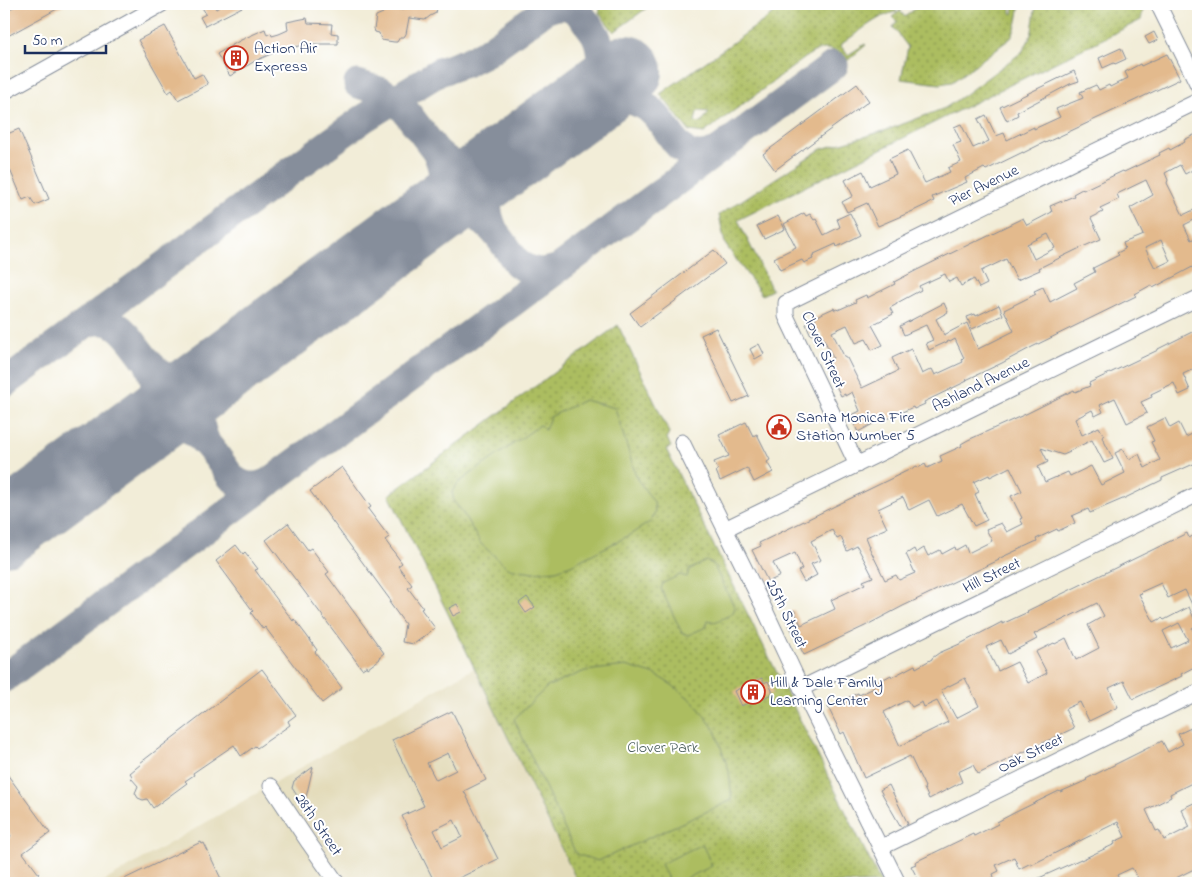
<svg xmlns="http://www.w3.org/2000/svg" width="1202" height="887" font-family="'Indie Flower',sans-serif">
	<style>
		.built { fill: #e3dbba }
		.green { fill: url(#green-dots); stroke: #64765f; fill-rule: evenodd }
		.pitch { fill: #acbd60; stroke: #64765f }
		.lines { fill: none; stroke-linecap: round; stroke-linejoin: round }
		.taxiway { stroke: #868e9b; stroke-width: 29 }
		.runway { stroke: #868e9b; stroke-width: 72 }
		.building { fill: #e3ba8d; fill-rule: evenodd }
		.minor-casing { stroke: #868e9b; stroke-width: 17 }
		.minor { stroke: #fff; stroke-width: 15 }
		.labels { text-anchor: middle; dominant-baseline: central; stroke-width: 4; stroke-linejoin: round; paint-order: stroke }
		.poi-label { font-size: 16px; fill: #1b2f5e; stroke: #fff; text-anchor: start }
		.street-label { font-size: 16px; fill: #1b2f5e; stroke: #fff }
		.park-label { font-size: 16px; fill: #4e615f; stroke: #fff }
	</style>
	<defs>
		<pattern id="green-dots" width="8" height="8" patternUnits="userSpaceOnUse" patternTransform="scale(1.25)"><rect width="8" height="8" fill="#acbd60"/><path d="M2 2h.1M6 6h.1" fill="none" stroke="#8b9a52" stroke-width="1.8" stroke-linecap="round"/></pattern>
	</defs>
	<rect width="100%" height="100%" fill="#fff"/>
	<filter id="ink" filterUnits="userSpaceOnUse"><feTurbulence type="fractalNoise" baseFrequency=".02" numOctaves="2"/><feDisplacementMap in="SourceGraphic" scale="10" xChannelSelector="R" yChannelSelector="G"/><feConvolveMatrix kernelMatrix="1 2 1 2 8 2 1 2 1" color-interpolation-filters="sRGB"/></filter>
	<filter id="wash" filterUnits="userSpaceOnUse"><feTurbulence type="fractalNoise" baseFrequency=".0096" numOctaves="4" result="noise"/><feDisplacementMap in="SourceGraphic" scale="20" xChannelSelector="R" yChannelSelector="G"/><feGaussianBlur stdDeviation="1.12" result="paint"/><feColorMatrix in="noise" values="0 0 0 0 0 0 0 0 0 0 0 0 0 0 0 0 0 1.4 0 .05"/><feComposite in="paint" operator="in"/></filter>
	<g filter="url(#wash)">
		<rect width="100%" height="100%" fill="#f2edd8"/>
		<path class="built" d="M474 668 578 883H101Z"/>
		<path class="green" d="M601 4H652L614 32 599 13Z
			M770 4H910L900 11 905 17 907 15 921 4H1011V13L1013 14 1014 4H1020C1018 15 1017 28 1011 38L952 82 940 84 901 79 908 47 893 27 898 21H896L892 17 900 11 896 5 891 8 895 9 897 12C878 14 856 35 840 45L848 55 865 44 866 45 847 61C835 48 824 45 809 55L704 133 689 131 660 94 776 12ZM699 111 709 112 701 123 695 122 697 112Z
			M1036 4H1140L1143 10 1141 20 738 220 772 290 762 295 725 244 719 215 821 149 887 130 945 108 964 95 1022 52 1029 40 1032 31Z
			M618 325 669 432 667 438 671 447 666 449 881 883H578L459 636 389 495Z"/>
		<path class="pitch" d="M584 400 615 408 637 479 654 502 655 513 650 522 628 536 571 565 556 570 533 572 508 568 481 544 461 510 454 502 452 492 458 483 540 425 545 430 550 417Z
			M706 561 713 564 735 608 732 614 715 622 708 620 706 627 688 635 682 633 661 589 663 583 680 575 687 577 689 570Z
			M626 666 656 675 672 685 694 702 715 730 729 771 732 800 598 861 576 854 514 719 547 687 585 671Z
			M702 844 712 866 677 883H670L661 864Z"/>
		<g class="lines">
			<path class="taxiway" d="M543 11C565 1 574 5 587 23 590 27 594 32 596 36 604 53 601 78 594 95
				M358 84 383 92 398 101 436 151C444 168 447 189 435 206 431 211 426 217 422 222
				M585 101C607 98 630 95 649 109 672 126 678 170 716 152
				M436 151C461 176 482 171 511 156
				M422 222C445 213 472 208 491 228 501 238 509 251 517 263 530 272 541 274 556 269
				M494 231C479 197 489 182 511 156
				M85 324C139 302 134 394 199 380 207 378 215 372 223 368
				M4 384 306 160 363 119 439 72 465 63 487 52 553 4
				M131 436C141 433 150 428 160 426 197 420 213 452 231 477 244 488 254 488 270 482
				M131 436C153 413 164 395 148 363
				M206 442C199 426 196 407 206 391 211 383 218 376 223 368
				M4 678 834 65"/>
			<path class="runway" d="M4 530 627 71"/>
		</g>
		<g id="blocks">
			<path class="building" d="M19 4H66L4 38V12Z
				M200 4H213L216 9 225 4H248L205 26 200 17 206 14Z
				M404 4H438L436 13 430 16 425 20 409 18 406 34 404 37H400L397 42H394L381 40 379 33 375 32 374 29 376 16 383 13 384 9 387 8 403 10Z
				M307 18 308 23 332 24 331 33 338 34V44H312L282 49 255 61 230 76 217 54 241 40 265 29 267 35 271 33 272 36 279 34 288 30 287 22Z
				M165 26 194 78 202 74 208 84 178 100 172 90 168 93 138 40Z
				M1154 32 1158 40 1149 44 1145 37Z
				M1121 48 1126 59 1115 64 1114 63 1103 68 1099 58Z
				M1167 54 1180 79 1058 137 1045 143V142L1023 153V152L986 170 984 168 965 178 967 182 932 197 934 201 913 211 878 226 867 203 847 212 842 202 853 196 845 180 863 171 870 186 896 174 889 159 908 150 925 183 950 172 948 168 961 162 953 145 961 142 954 127 961 124 973 148 989 141 978 119 986 115 996 136 1004 133 1007 140 1034 127V129L1060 117 1056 109 1083 98 1080 92 1096 85 1099 90 1109 85 1110 87 1128 78 1125 72 1140 64 1141 66Z
				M1074 71 1079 81 1070 84 1017 112 1018 115 1007 121 1000 107Z
				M857 84 869 101 775 170 763 154Z
				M19 129 49 199 35 205 30 197 23 200 4 156V139L6 138 5 135Z
				M1198 133V167L1185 174 1180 165 1165 173 1168 180 1167 183 1183 215 1198 208V218L1184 225 1191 240 1195 238 1198 245V264L1153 288 1151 285 1135 294 1136 296 1032 347 1002 363 966 380 967 381 924 402 925 404 914 409 913 407 881 422 880 420 858 432 850 416 860 411 852 392 845 396V394L841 396 824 362 833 358 820 331 811 335 806 324 816 319 815 318 823 313 834 308 835 310 837 309 838 310 856 302 855 300 866 295 867 298 895 284 894 282 917 270 1023 218 1027 225 1052 212 1050 206 1074 196 1073 194 1082 189 1083 190 1123 171 1124 172 1160 155 1159 153 1169 148 1170 150 1185 142 1184 140ZM1146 180 1153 195 1130 208 1143 235 1123 243 1125 249 1117 253 1119 255 1093 268 1095 272 1074 283 1077 288 1050 302 1043 287 1034 291 1036 294 1004 310 1014 331 978 349 967 323 944 335 936 319 948 312 944 303 900 326 904 335 926 325 933 340 926 343 929 350 949 341 950 342 955 339 964 358 962 360 963 362 935 375 932 369 922 374 911 349 892 358 898 371 862 388 847 358H845L832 332 847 325 856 343 866 339 872 350 883 345 872 325 893 314 890 308 897 304V303L921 290 919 286 945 274 949 282 957 278 961 286 974 279 979 288 987 284 981 271 1006 259 1017 280 1040 270 1039 268 1080 248 1101 239 1091 218 1103 212 1100 208 1119 199 1117 194ZM1048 234 1055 248 1034 259 1027 244ZM1161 240 1170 261 1155 268 1145 248Z
				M804 213 806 216 810 214 814 220 816 219 824 235 840 227 837 219 850 213 861 235 837 247 836 244 814 254 815 256 812 257 813 259 804 263 802 260 780 270 774 258 796 247 784 224Z
				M778 216 785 229 764 239 757 226Z
				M714 250 725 264 640 327 630 313Z
				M999 305 1003 315 972 329 967 317 975 314 976 316Z
				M716 328 749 396 733 403 701 335Z
				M1198 329V367L1183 374 1190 390 1179 395 1174 383 1151 394 1152 397 1141 402 1147 413 1127 423 1115 398 1100 405 1103 412 1095 416 1092 410 1075 419 1082 435 1099 427 1104 436 1102 437 1113 459 1104 463 1092 440 1069 451 1070 452 1063 455 1041 448 1048 462 1038 467 1045 482 1068 472 1070 476 1091 466 1101 485 1125 473 1115 453 1123 449 1129 459 1139 454 1145 468 1160 460 1151 442 1154 441 1147 427 1165 418 1170 428 1179 423 1186 437 1198 431V462L1162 478V480L1125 498 1090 513 1088 509 1072 516 1075 523 1058 531 1057 529 1040 537 1036 539 1037 541 998 559 999 560 903 606 865 626 804 655 784 615 794 610 801 625 835 609 831 600 865 584 863 581 873 577 857 546 847 551 841 537 837 539 832 530 811 541 821 560 811 564 817 575 804 582 798 571 802 569 795 553 773 563 780 576 768 582 752 550 761 546 759 543 917 466 918 468 925 464 927 468 942 461 940 456 962 446 961 444 968 440 1028 413 1074 390 1075 392 1090 386 1089 383 1158 350V349ZM1010 467 1022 491 1011 496 1022 518 1020 519 1023 524 1007 532 1001 523 986 529 992 541 968 553 965 545 956 550 955 547 942 554 940 550 928 556 924 548 916 553 914 549 906 554 915 573 899 580 896 575 885 580 869 547H870L866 537 887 528 878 509 903 497 909 510 929 500 937 516 962 504 974 526 987 520 975 494 979 492 974 482 989 475 990 477Z
				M759 344 764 354 755 359 750 349Z
				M746 422 753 436 757 434 770 460 767 462 773 472 754 482 747 468 720 481 716 471 718 470 714 462 729 456 719 435Z
				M342 467 371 507 368 509 389 537 385 540 402 563 398 566 412 585 408 588 423 608 421 609 435 628 414 644 402 642 405 624 389 602 391 601 310 491Z
				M288 523 308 550 311 548 329 572 326 574 384 653 379 657 380 659 368 668 367 666 362 669 266 540Z
				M1187 533 1189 538 1198 533V617L1185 590 1168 598 1161 583 1141 592 1142 593 1139 594 1154 622 1162 618 1164 620 1189 607 1197 625 1192 628 1198 640V665L1181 674 1182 676 1133 699 1124 681 1109 688 1118 707 1089 721 1080 702 1065 709 1074 728 978 774 973 765 958 772 962 782 929 799 924 788 925 787 910 756 864 778 844 732 841 734 828 707 858 693 859 695 874 688 873 685 891 675 892 677 915 665 916 668 932 659V658L939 653 962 643 1002 622V624L1028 612 1027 611ZM1097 603 1104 616 1088 625 1099 648 1076 660 1066 638 1055 644 1054 643 1036 652 1047 673 1028 683 1017 662 998 671 986 647 1001 640 1008 654 1037 639 1034 634ZM1179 623 1188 640 1171 648 1163 631ZM965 678 979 706 956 718 941 690ZM907 700 912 707 922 702 924 707 937 701 948 722 900 746 884 712Z
				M236 545 243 554 245 552 258 569 255 570 293 621 294 619 307 636 317 650 315 652 342 688 322 703 265 627 263 629 251 613 253 611 216 561Z
				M527 597 535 607 526 613 519 603Z
				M457 604 461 612 453 616 449 608Z
				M262 669 296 715 288 721 290 725 257 748 255 746 241 756 234 745 193 773 194 775 185 781 187 783 153 808 147 799 143 800 138 798 135 793 138 786 131 778 132 776 130 773 141 764 140 763Z
				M762 678 764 683 768 681 773 693 764 698 763 696 741 706 734 691Z
				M452 711 486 780 464 791 498 859 449 883H435L402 816 424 806 392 740ZM448 753 456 770 436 780 427 763ZM454 820 462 837 442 847 434 830Z
				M1191 728 1196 739 1195 740 1198 747V780L1170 794 1171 797 1146 810 1156 831 1159 830 1164 840 1190 827 1181 809 1198 801V867L1166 883H1141L1132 868 1117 875 1121 883H1095L1093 878 1081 883H1068L1065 878 1056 883H1028L1081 859V860L1115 844 1114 842 1125 837 1118 822 1031 865V863L1019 869 1014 857 996 865 999 871 993 874 994 877 992 878 995 883H920L911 866 916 864 915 862 973 834 974 836 998 824 997 822 1014 813 1059 791 1060 792 1083 782 1087 780 1086 779 1162 741 1168 752 1183 744 1178 734Z
				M313 767 304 806 292 788 294 781Z
				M4 770 50 833 23 853 39 874 26 883H4V842L11 836 4 826Z
				M889 785 908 824 901 827 880 790Z
				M201 842 202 844 204 843 223 883H116Z"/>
		</g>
	</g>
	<g filter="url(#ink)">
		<use href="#blocks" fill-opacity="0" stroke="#868e9b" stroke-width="1"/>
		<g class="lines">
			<g class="minor-casing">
				<path id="minor" d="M1158 4 1198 85
					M4 92 162 4
					M682 442 764 608 807 700 898 883
					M857 465 786 316V303L1198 101
					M725 529 1198 298
					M802 688 1198 494
					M271 786 309 843 337 883
					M880 848 1198 692"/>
			</g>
			<use href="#minor" class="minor"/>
		</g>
	</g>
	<defs>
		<g id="building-ring" transform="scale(1.25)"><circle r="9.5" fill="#fff" stroke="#c8321e" stroke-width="1.5"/><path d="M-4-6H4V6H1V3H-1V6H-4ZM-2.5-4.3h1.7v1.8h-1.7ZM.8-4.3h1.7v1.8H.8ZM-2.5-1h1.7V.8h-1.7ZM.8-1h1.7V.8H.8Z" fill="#c8321e"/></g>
		<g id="civic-ring" transform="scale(1.25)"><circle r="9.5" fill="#fff" stroke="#c8321e" stroke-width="1.5"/><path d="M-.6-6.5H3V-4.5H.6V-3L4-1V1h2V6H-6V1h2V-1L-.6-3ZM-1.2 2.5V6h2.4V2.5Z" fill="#c8321e"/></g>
	</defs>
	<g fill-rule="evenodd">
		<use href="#building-ring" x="236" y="58"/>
		<use href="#civic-ring" x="779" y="427"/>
		<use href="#building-ring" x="753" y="692"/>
	</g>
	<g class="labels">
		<g class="poi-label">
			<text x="254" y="49">Action Air<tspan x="254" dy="18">Express</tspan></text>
			<text x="796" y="418">Santa Monica Fire<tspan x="796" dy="18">Station Number 5</tspan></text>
			<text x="770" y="683">Hill &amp; Dale Family<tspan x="770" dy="18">Learning Center</tspan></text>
		</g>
		<g class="street-label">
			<text transform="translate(984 186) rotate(-26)">Pier Avenue</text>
			<text transform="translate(823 350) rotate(65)">Clover Street</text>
			<text transform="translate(981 385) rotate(-26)">Ashland Avenue</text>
			<text transform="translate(992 576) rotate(-26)">Hill Street</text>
			<text transform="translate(786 614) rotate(64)">25th Street</text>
			<text transform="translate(1031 754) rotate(-26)">Oak Street</text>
			<text transform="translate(318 825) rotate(56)">28th Street</text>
		</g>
		<g class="park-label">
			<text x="663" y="748">Clover Park</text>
		</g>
	</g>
	<rect width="1202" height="887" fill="none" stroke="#fff" stroke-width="20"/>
	<path d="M25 45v8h81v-8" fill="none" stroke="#1b2f5e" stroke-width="2.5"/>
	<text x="32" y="45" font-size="15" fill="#1b2f5e" stroke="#ffffff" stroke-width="4" paint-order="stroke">50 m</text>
</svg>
